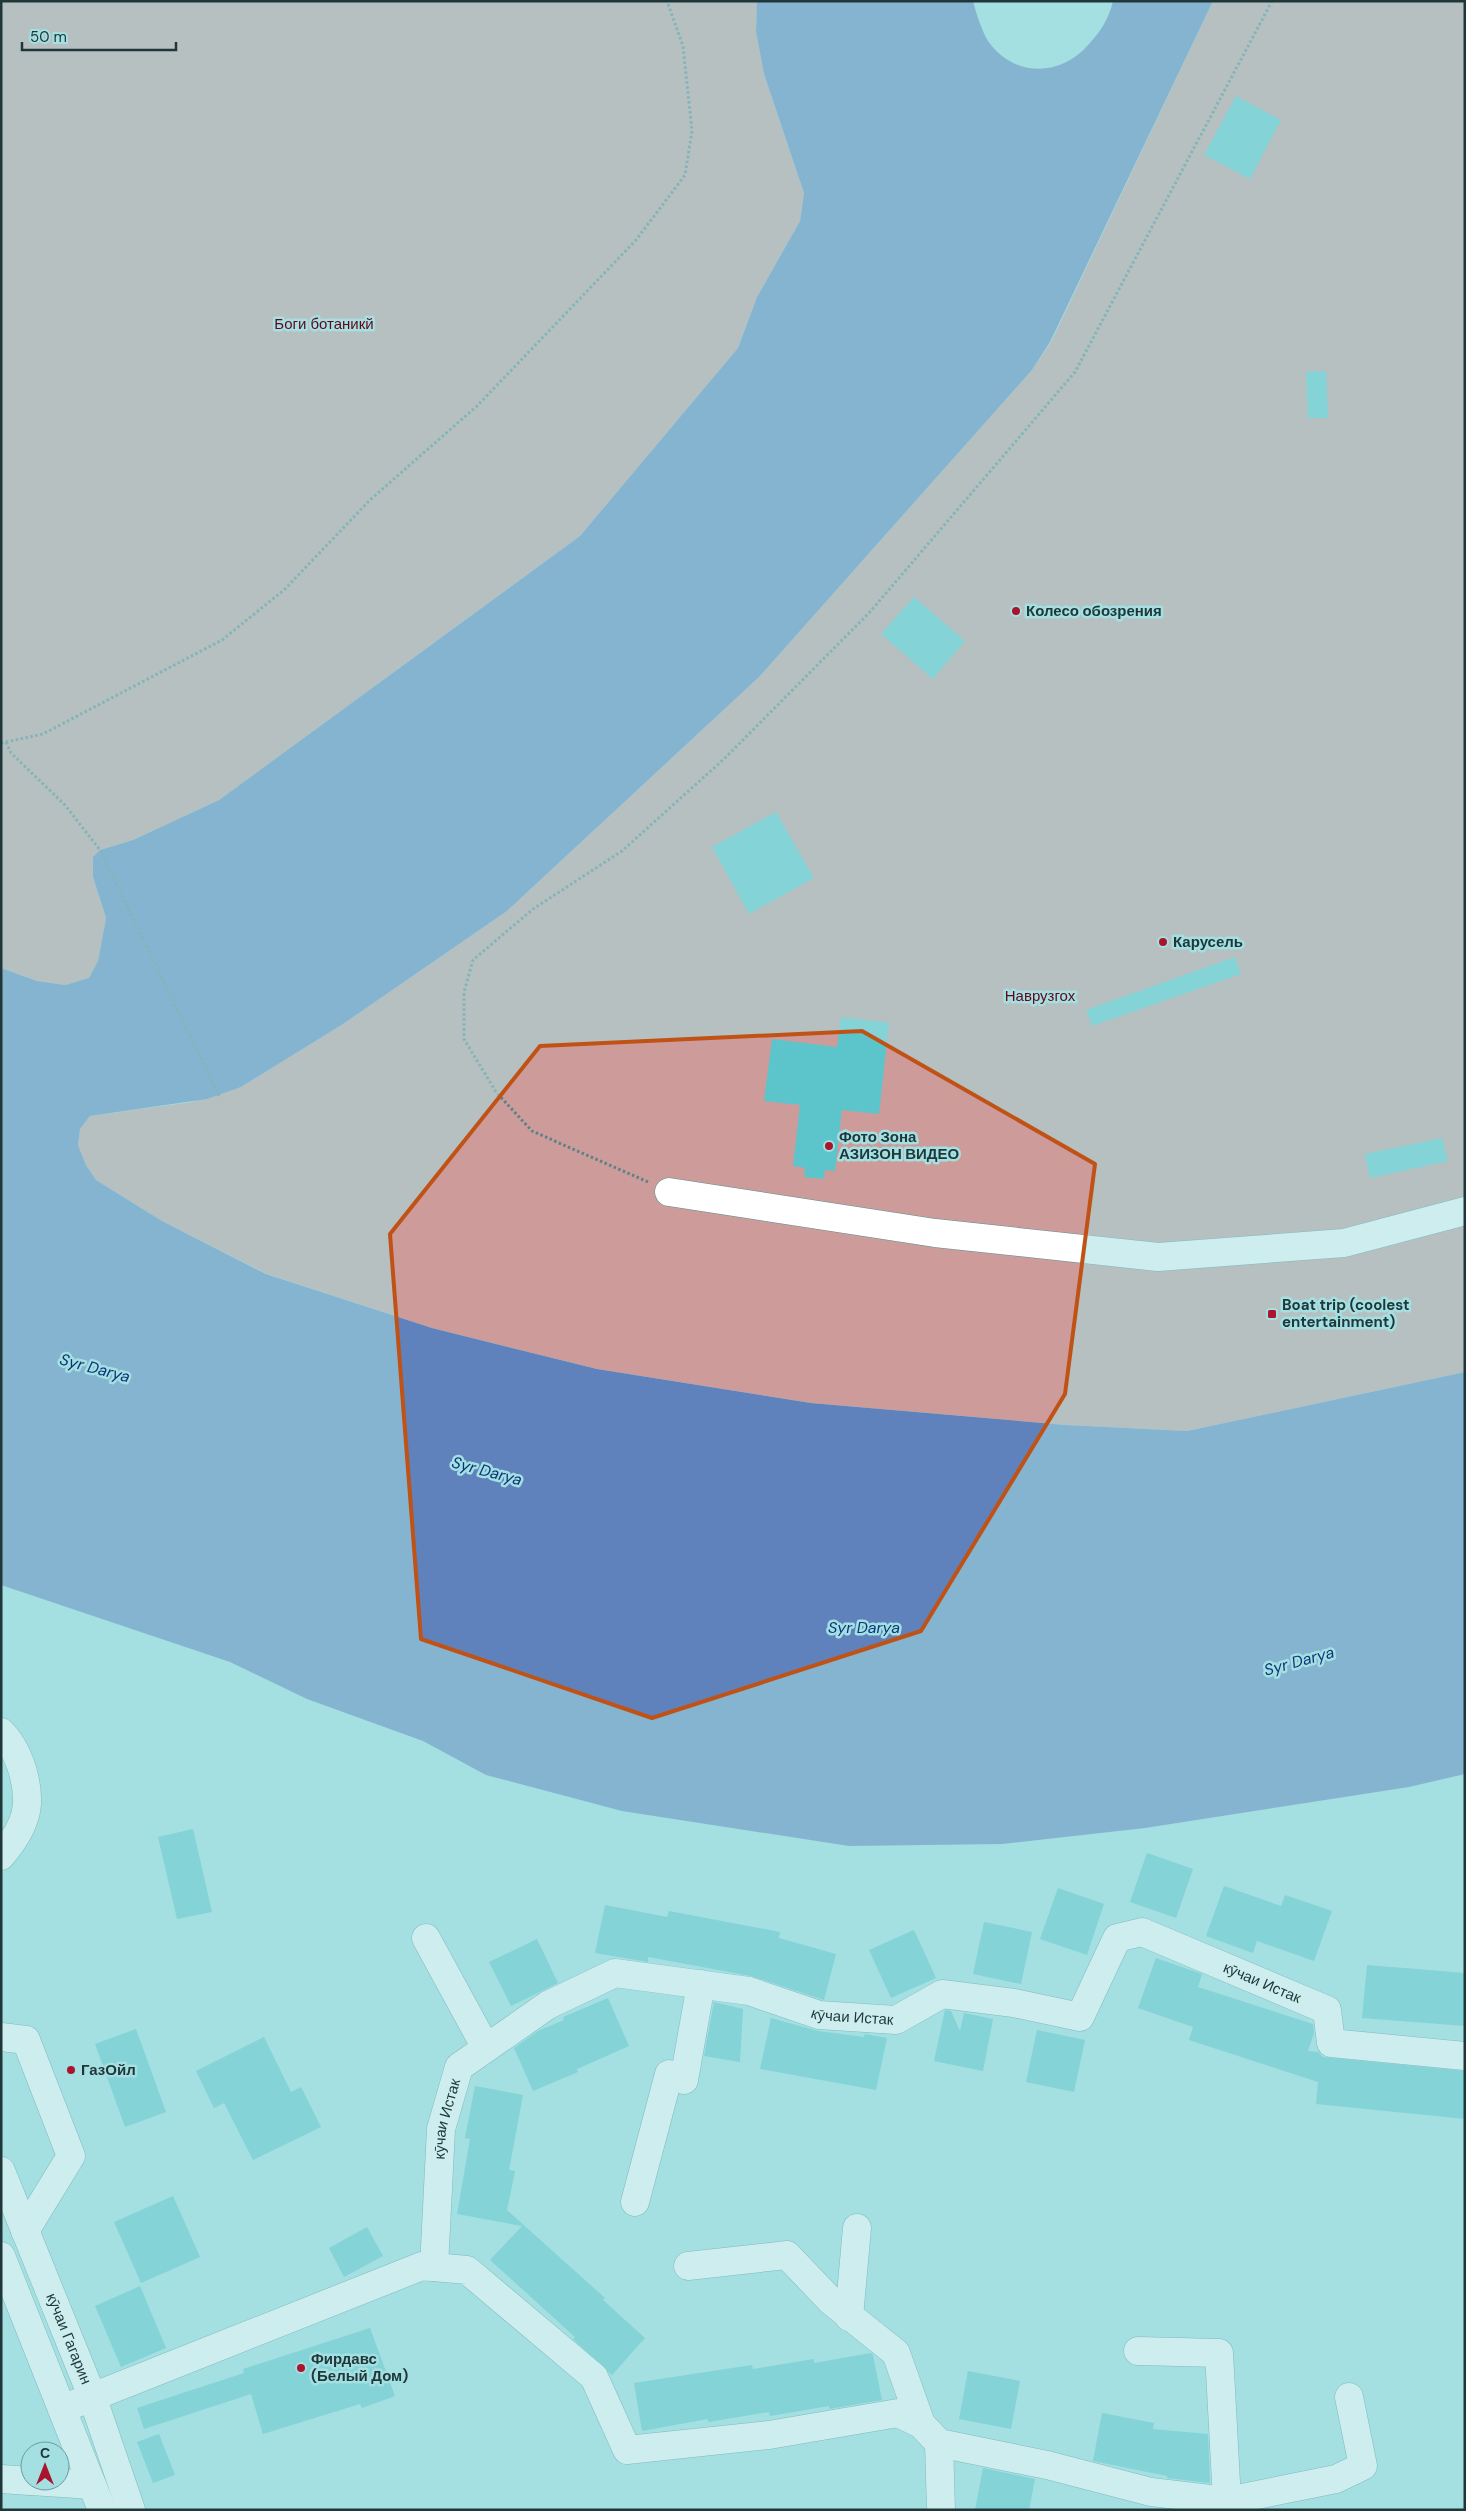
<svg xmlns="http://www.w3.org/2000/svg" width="1466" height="2511" font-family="'DM Sans',sans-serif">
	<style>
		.green { fill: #cd9c9a }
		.water { fill: #6082bc }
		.building { fill: #5cc5cb }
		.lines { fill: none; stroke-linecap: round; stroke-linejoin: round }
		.minor-casing { stroke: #568f93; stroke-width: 29 }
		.major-casing { stroke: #568f93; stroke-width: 29 }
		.highway-casing { stroke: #568f93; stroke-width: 29 }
		.path { stroke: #5b8386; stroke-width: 3; stroke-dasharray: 2.5 2.5; stroke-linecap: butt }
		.minor { stroke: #fff; stroke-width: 28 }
		.major { stroke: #fff; stroke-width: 28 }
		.highway { stroke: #fff; stroke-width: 28 }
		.marked { fill: none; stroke: #c05215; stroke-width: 4; stroke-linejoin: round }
		.poi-dot { fill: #aa142d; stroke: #a4dfe2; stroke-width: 2 }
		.labels { text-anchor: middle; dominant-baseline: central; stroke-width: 5; stroke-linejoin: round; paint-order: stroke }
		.park-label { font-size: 15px; fill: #660516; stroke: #a4dfe2 }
		.poi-label { font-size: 15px; font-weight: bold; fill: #1f3739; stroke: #a4dfe2; text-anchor: start }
		.street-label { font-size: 15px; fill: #1f3739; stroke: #a4dfe2 }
		.water-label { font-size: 16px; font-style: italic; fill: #0c347a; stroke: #a4dfe2 }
	</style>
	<rect width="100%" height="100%" fill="#a4dfe2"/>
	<path class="green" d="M1 1H757L756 32 764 74 804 193 800 221 757 297 738 348 580 536 219 800 133 840 100 850 93 877 106 918 98 961 89 978 65 985 37 981 1 968Z
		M1213 1H1465V1372L1187 1431 1066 1425 811 1403 597 1369 432 1328 267 1274 162 1221 96 1180 86 1165 78 1145 80 1129 90 1116 192 1102 241 1087 343 1024 507 911 759 677 1032 370 1051 342Z"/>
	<path class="water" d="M757 1H973C976 13 982 31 988 41 1014 78 1061 77 1089 44 1101 31 1109 18 1113 1H1213L1050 342 1032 370 759 677 507 911 343 1024 241 1087 207 1099 90 1116 80 1129 78 1145 86 1165 96 1180 162 1221 266 1274 432 1328 597 1369 811 1403 1066 1425 1187 1431 1465 1372V1774L1409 1787 1145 1828 1002 1844 849 1846 622 1811 486 1775 423 1741 307 1699 230 1662 1 1585V968L37 981 65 985 89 978 98 961 106 918 93 877V857L100 850 133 840 219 800 580 536 738 348 757 297 800 221 804 193 764 74 756 32Z"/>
	<path class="building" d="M1236 96 1281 120 1250 179 1204 155Z
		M1326 371 1328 418H1308L1306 372Z
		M914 597 965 641 933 679 881 634Z
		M776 812 814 878 749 914 712 847Z
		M1235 957 1241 974 1092 1026 1086 1010Z
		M841 1017 889 1023 879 1114 842 1110 835 1171 825 1170 824 1179 804 1177 805 1168 793 1166 800 1105 764 1101 772 1039 837 1047Z
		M1442 1138 1448 1161 1370 1178 1365 1154Z
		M193 1829 212 1912 177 1919 158 1837Z
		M1147 1853 1193 1869 1176 1918 1130 1902Z
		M1224 1886 1281 1906 1285 1895 1332 1911 1314 1961 1257 1941 1253 1953 1206 1936Z
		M1058 1888 1104 1904 1087 1955 1040 1939Z
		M605 1905 667 1917 669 1911 780 1932 779 1938 836 1954 824 2000 751 1976 648 1957V1962L595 1953Z
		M984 1922 1032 1932 1021 1984 973 1974Z
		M914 1930 936 1978 891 1998 869 1950Z
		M537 1939 558 1983 511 2006 489 1962Z
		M1156 1958 1202 1974 1198 1987 1313 2024 1314 2033 1308 2051 1318 2052 1323 2057 1465 2071V2119L1316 2104 1318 2082 1189 2040 1193 2027 1138 2008Z
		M1367 1965 1465 1973V2026L1362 2018Z
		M608 1998 629 2046 577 2069 578 2072 533 2091 514 2048 538 2031 564 2020 563 2017Z
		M714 2002 743 2009 740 2062 704 2056Z
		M945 2010 951 2011 960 2031 964 2013 993 2019 983 2071 934 2061Z
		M771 2018 818 2031 864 2037 865 2034 887 2038 876 2090 760 2069Z
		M136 2029 166 2112 125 2127 95 2044Z
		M1037 2030 1085 2040 1074 2092 1026 2082Z
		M264 2037 291 2092 301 2087 321 2127 253 2160 224 2103 214 2108 196 2071Z
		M475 2086 523 2095 509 2170 515 2171 507 2210 605 2298 603 2300 645 2338 612 2375 573 2339 575 2337 490 2260 522 2226 457 2214 470 2139 465 2138Z
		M173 2196 200 2257 141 2283 114 2222Z
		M367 2227 383 2256 344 2277 329 2248Z
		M140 2286 166 2348 121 2367 95 2306Z
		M370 2328 395 2396 362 2408 360 2404 263 2434 251 2394 144 2429 137 2408 244 2373 243 2369Z
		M871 2353 873 2355 882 2400 829 2409V2406L770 2416 769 2412 708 2422V2419L642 2431 634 2383 752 2365 753 2369 814 2359V2363Z
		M968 2371 1020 2381 1011 2429 959 2419Z
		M1102 2413 1154 2423 1153 2429 1208 2434 1210 2483 1167 2478V2476L1093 2461Z
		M159 2434 175 2475 153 2483 137 2442Z
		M983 2468 1035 2479 1029 2510H975Z"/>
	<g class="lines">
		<g class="minor-casing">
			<g id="minor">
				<path d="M669 1192 935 1233 1158 1257 1344 1243 1465 1211"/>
				<path d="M426 1938 486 2048"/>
				<path d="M1 2037 26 2040 71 2156 25 2231"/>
				<path d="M635 2202 669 2074 684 2080 701 1984"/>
				<path d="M688 2266 787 2255 831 2301 896 2353 921 2424"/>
				<path id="s1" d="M434 2267 441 2129 459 2067 548 2005 615 1973 749 1991 819 2015 896 2020 942 1994 1014 2003 1080 2017 1117 1938 1142 1932 1327 2010 1331 2043 1465 2056"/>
				<path d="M849 2317 857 2228"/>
				<path d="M1138 2351 1219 2353 1227 2501"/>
				<path d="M62 2409 422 2266 467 2270 594 2377 627 2450 769 2435 898 2413 921 2424 939 2443 1047 2465 1151 2492 1227 2501 1336 2479 1363 2466 1349 2397"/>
				<path d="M939 2443 941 2510"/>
				<path d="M1 2479 30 2481"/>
				<path d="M31 2481 92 2485"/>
			</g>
		</g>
		<g class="major-casing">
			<path id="major" d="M1 1732C18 1749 28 1779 27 1804 26 1823 13 1842 1 1856"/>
		</g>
		<g class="highway-casing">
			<g id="highway">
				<path id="s2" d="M1 2171 92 2396 131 2510"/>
				<path d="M1 2256 102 2510"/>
			</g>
		</g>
		<path class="path" d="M6 742 11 753 65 805 100 850 219 1096
			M1 743 43 734 222 640 284 590 370 500 477 406 636 240 685 175 692 131 683 46 667 1
			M648 1182 532 1131 496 1092 464 1039V992L473 960 533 909 622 851 724 759 869 613 1075 372 1272 1"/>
		<use href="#minor" class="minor"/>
		<use href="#major" class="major"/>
		<use href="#highway" class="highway"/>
	</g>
	<path d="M0 0H1466V2511H0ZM862 1031 1095 1164 1065 1394 921 1631 652 1718 421 1639 390 1234 540 1046Z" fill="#a4dfe2" fill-opacity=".55" fill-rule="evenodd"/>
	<path class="marked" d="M862 1031 1095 1164 1065 1394 921 1631 652 1718 421 1639 390 1234 540 1046Z"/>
	<g class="poi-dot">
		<circle cx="1016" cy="611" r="5"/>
		<circle cx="1163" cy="942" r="5"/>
		<circle cx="829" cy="1146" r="5"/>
		<rect x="1267" y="1309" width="10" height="10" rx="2.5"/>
		<circle cx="71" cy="2070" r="5"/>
		<circle cx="301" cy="2368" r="5"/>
	</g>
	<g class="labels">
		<g class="park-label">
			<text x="324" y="324">Боги ботаникй</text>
			<text x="1040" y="996">Наврузгох</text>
		</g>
		<g class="poi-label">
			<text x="1026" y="611">Колесо обозрения</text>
			<text x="1173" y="942">Карусель</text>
			<text x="839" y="1137">Фото Зона<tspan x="839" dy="17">АЗИЗОН ВИДЕО</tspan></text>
			<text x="1282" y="1305">Boat trip (coolest<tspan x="1282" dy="17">entertainment)</tspan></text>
			<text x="81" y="2070">ГазОйл</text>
			<text x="311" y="2359">Фирдавс<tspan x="311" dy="17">(Белый Дом)</tspan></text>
		</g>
		<g class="street-label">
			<text stroke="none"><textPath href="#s1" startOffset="1108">кӯчаи Истак</textPath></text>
			<text stroke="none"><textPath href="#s1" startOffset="628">кӯчаи Истак</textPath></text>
			<text stroke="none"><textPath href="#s1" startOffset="149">кӯчаи Истак</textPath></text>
			<text stroke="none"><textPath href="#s2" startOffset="181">кӯчаи Гагарин</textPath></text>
		</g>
		<g class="water-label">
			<text transform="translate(95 1368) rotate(15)">Syr Darya</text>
			<text transform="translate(487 1471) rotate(15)">Syr Darya</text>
			<text x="864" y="1627">Syr Darya</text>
			<text transform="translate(1299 1661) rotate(-15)">Syr Darya</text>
		</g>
	</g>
	<rect width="1466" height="2511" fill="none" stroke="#1f3739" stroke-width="5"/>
	<g transform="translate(45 2466)"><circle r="24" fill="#a4dfe2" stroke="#6f9c9e"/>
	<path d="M0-4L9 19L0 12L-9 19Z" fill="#aa142d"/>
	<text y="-8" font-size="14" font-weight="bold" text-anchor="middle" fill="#1f3739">С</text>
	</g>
	<path d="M22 42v8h154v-8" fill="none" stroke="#1f3739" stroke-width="2.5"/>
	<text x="30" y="42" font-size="15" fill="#1f3739" stroke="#a4dfe2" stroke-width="4" paint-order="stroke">50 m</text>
</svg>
